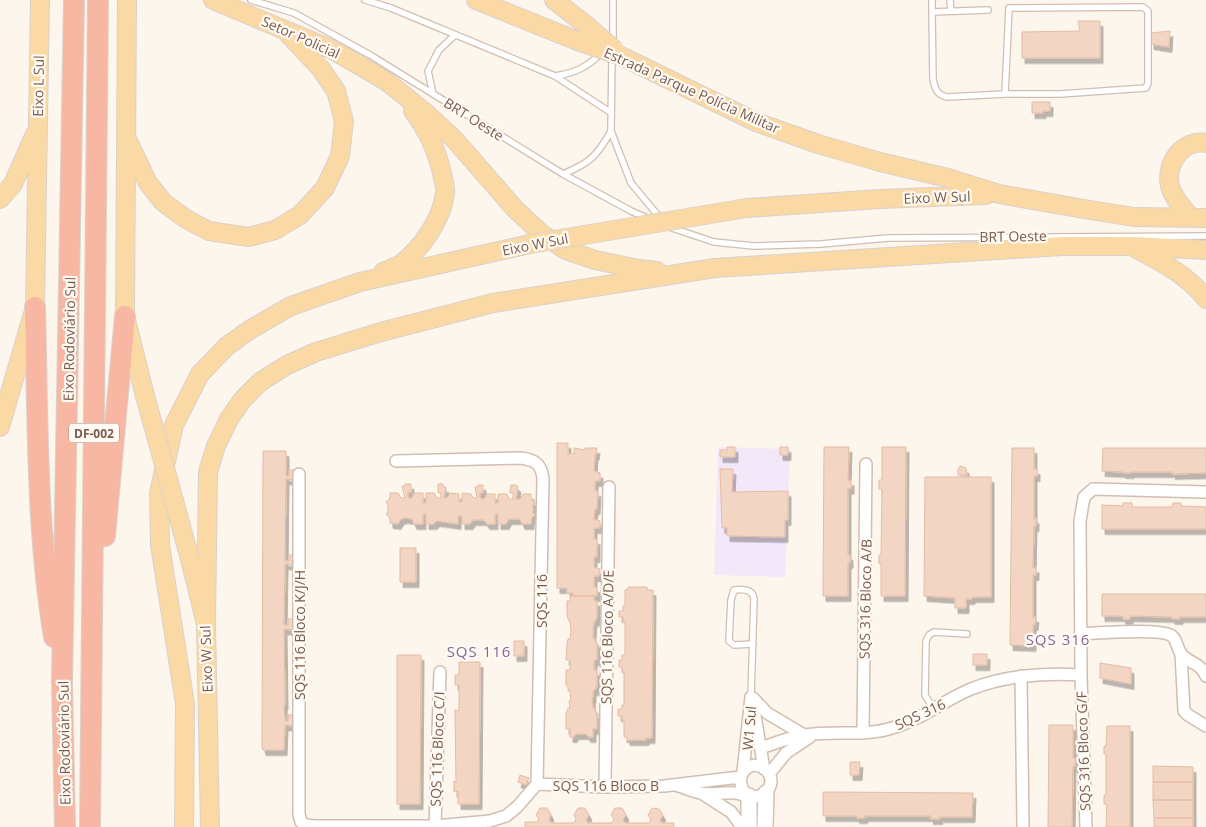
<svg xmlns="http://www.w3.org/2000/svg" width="1206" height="827" font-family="'Open Sans',sans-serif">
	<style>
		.education { fill: #f3e8fa }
		.building { fill: #f3d5c3; stroke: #e6bba3; filter: url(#shadow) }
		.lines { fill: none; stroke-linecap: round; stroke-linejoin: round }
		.lane-casing { stroke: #d1beb0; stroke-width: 8 }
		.street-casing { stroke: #d1beb0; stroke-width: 14 }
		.secondary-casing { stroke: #d6c0b0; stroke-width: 18 }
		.primary-casing { stroke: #dad1cd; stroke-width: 20 }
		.highway-casing { stroke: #dad1cd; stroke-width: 22 }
		.lane { stroke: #fff; stroke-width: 5.5 }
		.street { stroke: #fff; stroke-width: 11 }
		.secondary { stroke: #fff; stroke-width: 15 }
		.primary { stroke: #fbd9a5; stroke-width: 18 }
		.highway { stroke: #f7b7a3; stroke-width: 20 }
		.primary-bridge-casing { stroke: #dad1cd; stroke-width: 20; stroke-linecap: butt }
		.primary-bridge { stroke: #fbd9a5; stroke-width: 18 }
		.labels { text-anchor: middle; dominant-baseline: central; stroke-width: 4.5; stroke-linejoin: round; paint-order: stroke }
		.shield { fill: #fffaf3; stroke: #a28b7f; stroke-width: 1 }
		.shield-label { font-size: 12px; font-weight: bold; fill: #7a5c4d }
		.street-label { font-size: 14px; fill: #7a5c4d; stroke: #fffaf3 }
		.neighbourhood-label { font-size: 15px; letter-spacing: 1px; fill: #846695; stroke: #fffaf3 }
	</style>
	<defs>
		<filter id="shadow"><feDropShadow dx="3" dy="5.5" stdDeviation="0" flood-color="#0004"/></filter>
	</defs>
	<rect width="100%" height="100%" fill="#fdf6ec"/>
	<path class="education" d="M718 447 790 449 785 577 714 575Z"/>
	<path class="building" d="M1078 21H1100V58H1022V32L1080 31Z
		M1170 31 1169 47 1151 44V33Z
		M1032 102H1050V111H1043V113H1032Z
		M557 443H568V454H574V448L585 450V448H597L596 455 595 454 594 471 600 473V481H595V491H598L597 509H595L594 519 600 521V528H594V539H597V557H594V567L600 569 599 576H594V587H597V596H573V593H567V588H557Z
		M727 447H735V457H720V450H727Z
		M780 447H788V455H780Z
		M824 447H849L848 481 851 480V489L848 488V555H850V563H848V596H823Z
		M882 447H906L905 596H881V563L879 564V555H881L882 489H879V480H882Z
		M1012 448H1034V469H1037V476H1034V519L1036 518V526H1034L1033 568 1036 567V575H1033V617H1036L1035 625H1033V646L1010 645Z
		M1103 448H1206V473L1172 474 1173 472H1131V473H1123V472L1102 471Z
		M263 451H286V476H289V470H294L295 480 286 479 285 561H289V555H294V565L285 564 284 625H288V619H294V630L284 629 285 704 284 706 285 721H288V715H293V726L285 725 284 750H263L262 746Z
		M960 466 966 468 967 475H958V469Z
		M720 469H733L732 492 788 491V520H785V537L727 536V528H722Z
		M925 477H991V597H972V599H966V608H955V598L924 596Z
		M405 484H411V493L408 492V498H412L414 493H423V503H426V493H434L437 498H441V493H438V484H443V487H446L444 498H447L450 493 459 494V502H462V493L471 494 473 498H477L475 487H478V485H483V493H480V498L484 499 487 494H495V503H498V494H507L509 499H513V493H510L511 485H516L518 487 516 499H520L523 494H531V499L535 503 533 505V513L535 515 531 519V524H522L520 519H509L506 524H498V514H495V524H487L484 520H473L470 524H462V516H458V524L437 521 434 524H426V514H423V524H414L412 519 405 518 401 519 398 524 390 523V518L386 514 388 512V505L386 502 390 498V493H398L401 498H405L402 486H405Z
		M1123 503H1132V507H1172L1173 503H1181V506L1206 507V529H1102V505L1123 506Z
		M400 548H416V582H400Z
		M628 587H647V590H653L652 738H646V740H627V737H624V721H622V716H618V709H622V705H624V671H622V667H619V660H622V655H625V622H623V617H619V611H623V606H625V590L628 589Z
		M1102 594H1206V617H1180V619H1172V617L1130 616V619H1123L1122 616H1102Z
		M571 596H594V600L597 601V616L596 621H594L593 632V639H595L597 645V660H594V670H597V686L595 690 593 691V698H592L593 708H595V712L597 714V729H593V737H588L586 734H576L574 737H570V729H566V714L568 708H570L569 701H571L570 691H568V687L566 685V670H570V660H566L567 644 568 639H570L571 632 570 621H569L567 616V601H570Z
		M514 641H524V656H514Z
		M973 654H987V665H973Z
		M397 655H421L420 804H397Z
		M459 662H480L479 804H458V791L454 792V781L456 782 455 710 459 711V685H455V675H459Z
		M1100 663 1131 668V684L1100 678Z
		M1049 725H1073V758H1075V766H1073L1072 827H1048Z
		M1107 726H1130V827H1106L1107 804H1104V795H1106V754H1104V746H1106Z
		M850 762H860L859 775H850Z
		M1153 766 1193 767V782H1153Z
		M520 775 529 778 526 785 518 782Z
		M1153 782H1193V800H1153Z
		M823 792 973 793 972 817H939L940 819H930L931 816H864L865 818H856L857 816H823Z
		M1153 800H1193V818H1154Z
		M540 808H547L551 815 549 819 551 823H574L576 819 574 815 578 808H585L589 815 586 820 588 823H612L614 819 611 815 615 808H622L626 815 623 820 625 823H649L651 820 648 815 652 808 659 809 663 815 660 820 662 823H674V827H525V822H537L539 819 536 815Z
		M1154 818H1193V827H1154Z"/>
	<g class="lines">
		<g class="lane-casing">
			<path id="lane" d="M251 0 294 13 370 55 563 174 631 211 649 219
				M365 0 391 8 555 76 610 112
				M932 0V12
				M950 0 951 11
				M988 10 932 12 933 79C935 89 937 95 947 97L1005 94H1060L1146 88 1148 83V11L1143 7 1009 8 1005 94
				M613 44V0
				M612 55 611 131 631 183 661 219
				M555 76C575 73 588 67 602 52
				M433 94 428 71 439 50 454 36
				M563 174C590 163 597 156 611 131
				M669 227 714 242 754 246 821 244 888 238 1206 236
				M751 697 754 598C752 589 742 589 734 590L731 600 729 641 734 645 753 644
				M933 708 925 695 926 641 929 635 934 632 967 634"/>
		</g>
		<g class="street-casing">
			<path id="street" d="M396 461 521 458C534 460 541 463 543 478L537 784
				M299 474V814L301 822 306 825 314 826H435L490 821 506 816 517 807 537 784
				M1080 634C1096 633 1162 628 1172 636 1178 641 1177 651 1183 656 1192 664 1201 664 1206 676
				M1181 653 1184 711 1188 715 1206 726
				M1081 675 1086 827
				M1021 676 1023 827
				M753 698 767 713 804 735
				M753 704 764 769
				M863 733 866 464
				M761 748C775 743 790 737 805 735 834 730 864 737 892 728 921 720 944 700 971 689 1007 675 1043 673 1081 675L1080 521 1084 497 1093 489 1206 492
				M743 771 751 697
				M769 774 786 753 810 737
				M537 784 605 787 664 786 740 777
				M678 786C686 788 693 792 701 793 712 795 725 792 736 793 743 794 751 799 759 796 765 795 770 789 771 782 771 777 769 772 765 769 748 756 731 779 747 795
				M605 787 609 487
				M703 794 731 812 742 827
				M435 826 440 672"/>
		</g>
		<g class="secondary-casing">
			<path id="secondary" d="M749 796V827
				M765 827 766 793"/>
		</g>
		<g class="primary-casing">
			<path id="primary" d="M127 0 125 316 144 392
				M213 0 333 50 386 81 426 113 454 139 515 209 543 235 566 250 595 260 639 269 657 271
				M476 0 575 40
				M554 0 586 25
				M621 56 756 122 818 144 880 162 948 178 999 194 1084 209 1134 217 1206 218
				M126 137 148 183 163 202 186 219 209 231 249 237 275 230 300 215 325 188 340 156 344 121 336 91 321 69 288 34
				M0 199 13 184 35 134
				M747 208 879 199 986 195
				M1191 218C1184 208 1173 199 1170 186 1165 164 1182 139 1206 143
				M1135 248C1161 262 1188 275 1206 299
				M383 272C389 269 396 267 401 264 422 248 442 219 445 193 446 188 444 182 443 178 438 152 429 132 413 111
				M0 427 35 307 40 0
				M190 559 206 624 210 827
				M206 624 208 472 216 446 229 419 243 399 260 382 287 365 316 352 381 332 493 303 715 268 1062 246H1133L1206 250
				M184 827 185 704 160 545 159 493 174 425 200 374 227 346 251 329 291 306 360 282 530 244"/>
		</g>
		<g class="highway-casing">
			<path id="highway" d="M35 307C38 417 36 529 54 637
				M105 536 125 316
				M65 827 62 682 74 0
				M90 827 98 0"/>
		</g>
		<use href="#lane" class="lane"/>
		<use href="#street" class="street"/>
		<use href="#secondary" class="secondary"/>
		<use href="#primary" class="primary"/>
		<use href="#highway" class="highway"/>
		<g class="primary-bridge-casing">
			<path id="primary-bridge" d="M586 25 615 50
				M575 40 621 56
				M530 244 747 208
				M144 392 190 559"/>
		</g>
		<use href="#primary-bridge" class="primary-bridge"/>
	</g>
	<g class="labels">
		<rect class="shield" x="69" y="423.5" width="50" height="19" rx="4"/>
		<g class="shield-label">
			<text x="94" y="433">DF-002</text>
		</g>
		<g class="street-label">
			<text transform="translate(301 37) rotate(24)">Setor Policial</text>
			<text transform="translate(38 86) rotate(-89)">Eixo L Sul</text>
			<text transform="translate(692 90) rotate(24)">Estrada Parque Polícia Militar</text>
			<text transform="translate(474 119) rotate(32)">BRT Oeste</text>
			<text transform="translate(937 197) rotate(-2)">Eixo W Sul</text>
			<text transform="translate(1013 236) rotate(-1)">BRT Oeste</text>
			<text transform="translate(535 244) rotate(-11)">Eixo W Sul</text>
			<text transform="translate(69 339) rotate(-89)">Eixo Rodoviário Sul</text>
			<text transform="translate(865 599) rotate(-89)">SQS 316 Bloco A/B</text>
			<text transform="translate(541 601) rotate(-90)">SQS 116</text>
			<text transform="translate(299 635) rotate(-90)">SQS 116 Bloco K/J/H</text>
			<text transform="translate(607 637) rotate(-89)">SQS 116 Bloco A/D/E</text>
			<text transform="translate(206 659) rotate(-92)">Eixo W Sul</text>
			<text transform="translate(920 714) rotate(-25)">SQS 316</text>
			<text transform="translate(749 728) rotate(-85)">W1 Sul</text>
			<text transform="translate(64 743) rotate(-91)">Eixo Rodoviário Sul</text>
			<text transform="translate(437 749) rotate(-88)">SQS 116 Bloco C/I</text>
			<text transform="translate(1083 751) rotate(-92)">SQS 316 Bloco G/F</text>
			<text x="606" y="785">SQS 116 Bloco B</text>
		</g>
		<g class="neighbourhood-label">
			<text x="1058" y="639">SQS 316</text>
			<text x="479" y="651">SQS 116</text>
		</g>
	</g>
</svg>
